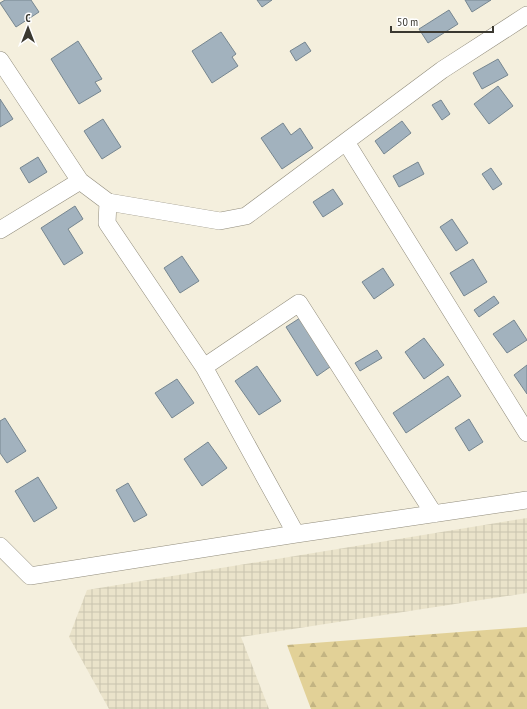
<svg xmlns="http://www.w3.org/2000/svg" width="527" height="709" font-family="'PT Sans Narrow',sans-serif">
	<style>
		.industrial { fill: url(#industrial-grid) }
		.forest { fill: url(#forest-firs) }
		.building { fill: #a2b2be; stroke: #768690 }
		.lines { fill: none; stroke-linecap: round; stroke-linejoin: round }
		.minor-casing { stroke: #918c7c; stroke-width: 18 }
		.minor { stroke: #fff; stroke-width: 17 }
	</style>
	<defs>
		<pattern id="industrial-grid" width="8" height="8" patternUnits="userSpaceOnUse"><rect width="8" height="8" fill="#eae3ca"/><path d="M0 4h8M4 0v8" fill="none" stroke="#c9c4ae"/></pattern>
		<pattern id="forest-firs" width="22" height="20" patternUnits="userSpaceOnUse"><rect width="22" height="20" fill="#e2d197"/><path d="M5 1l3.5 6h-7zM16 11l3.5 6h-7z" fill="#c3b482"/></pattern>
	</defs>
	<rect width="100%" height="100%" fill="#f4efdd"/>
	<path class="industrial" d="M527 518V593L241 637 269 709H109L69 637 87 590Z"/>
	<path class="forest" d="M527 627V709H311L287 645Z"/>
	<path class="building" d="M5 0H31L39 12 16 27 0 3Z
		M257 0H272L262 7Z
		M465 0H491L472 12Z
		M449 10 458 24 428 43 419 29Z
		M221 32 236 54 232 57 238 66 212 83 192 51Z
		M78 41 102 79 95 82 101 91 79 104 51 59Z
		M305 42 311 51 296 61 290 51Z
		M498 59 508 75 482 89 473 73Z
		M498 86 513 106 489 124 474 104Z
		M0 99 13 119 0 127Z
		M441 100 450 114 442 120 432 105Z
		M103 119 121 147 102 159 84 131Z
		M402 121 411 133 384 154 375 141Z
		M283 123 291 135 300 128 313 148 282 169 261 138Z
		M38 157 47 172 29 183 20 168Z
		M418 162 424 174 399 187 393 176Z
		M491 168 502 184 493 190 482 174Z
		M333 189 343 204 323 217 313 202Z
		M75 206 83 219 68 229 83 253 64 265 41 228Z
		M452 219 468 243 456 251 440 227Z
		M182 256 199 281 180 293 164 268Z
		M473 259 487 282 464 296 450 273Z
		M383 268 394 285 374 299 362 282Z
		M494 296 499 303 479 317 474 310Z
		M300 318 330 367 317 376 286 327Z
		M514 320 527 340 507 353 493 334Z
		M424 338 444 365 424 379 405 352Z
		M377 350 382 358 360 371 355 363Z
		M527 365V394L514 375Z
		M257 366 281 401 259 415 235 381Z
		M448 376 461 396 406 433 393 413Z
		M177 379 194 403 172 418 155 393Z
		M5 418 26 451 7 463 0 453V421Z
		M469 419 483 442 469 451 455 428Z
		M208 442 227 468 202 486 184 459Z
		M38 477 57 508 34 522 15 491Z
		M128 483 147 515 134 522 116 490Z"/>
	<g class="lines">
		<g class="minor-casing">
			<path id="minor" d="M0 60 80 181 108 202 220 221 246 216 442 70 527 15
				M346 142 527 433
				M108 202 107 223 204 367 296 534
				M0 230 80 181
				M204 367 299 303 434 514
				M0 546 30 576 296 534 527 500"/>
		</g>
		<use href="#minor" class="minor"/>
	</g>
	<g transform="translate(28 28)" stroke="#ffffff" stroke-width="3" paint-order="stroke">
	<path d="M0-3L7 15L0 10L-7 15Z" fill="#3a3830"/>
	<text y="-6" font-size="11" font-weight="bold" text-anchor="middle" fill="#3a3830">С</text>
	</g>
	<path d="M391 26v6h102v-6" fill="none" stroke="#3a3830" stroke-width="2"/>
	<text x="397" y="26" font-size="12" fill="#3a3830" stroke="#ffffff" stroke-width="3" paint-order="stroke">50 m</text>
</svg>
